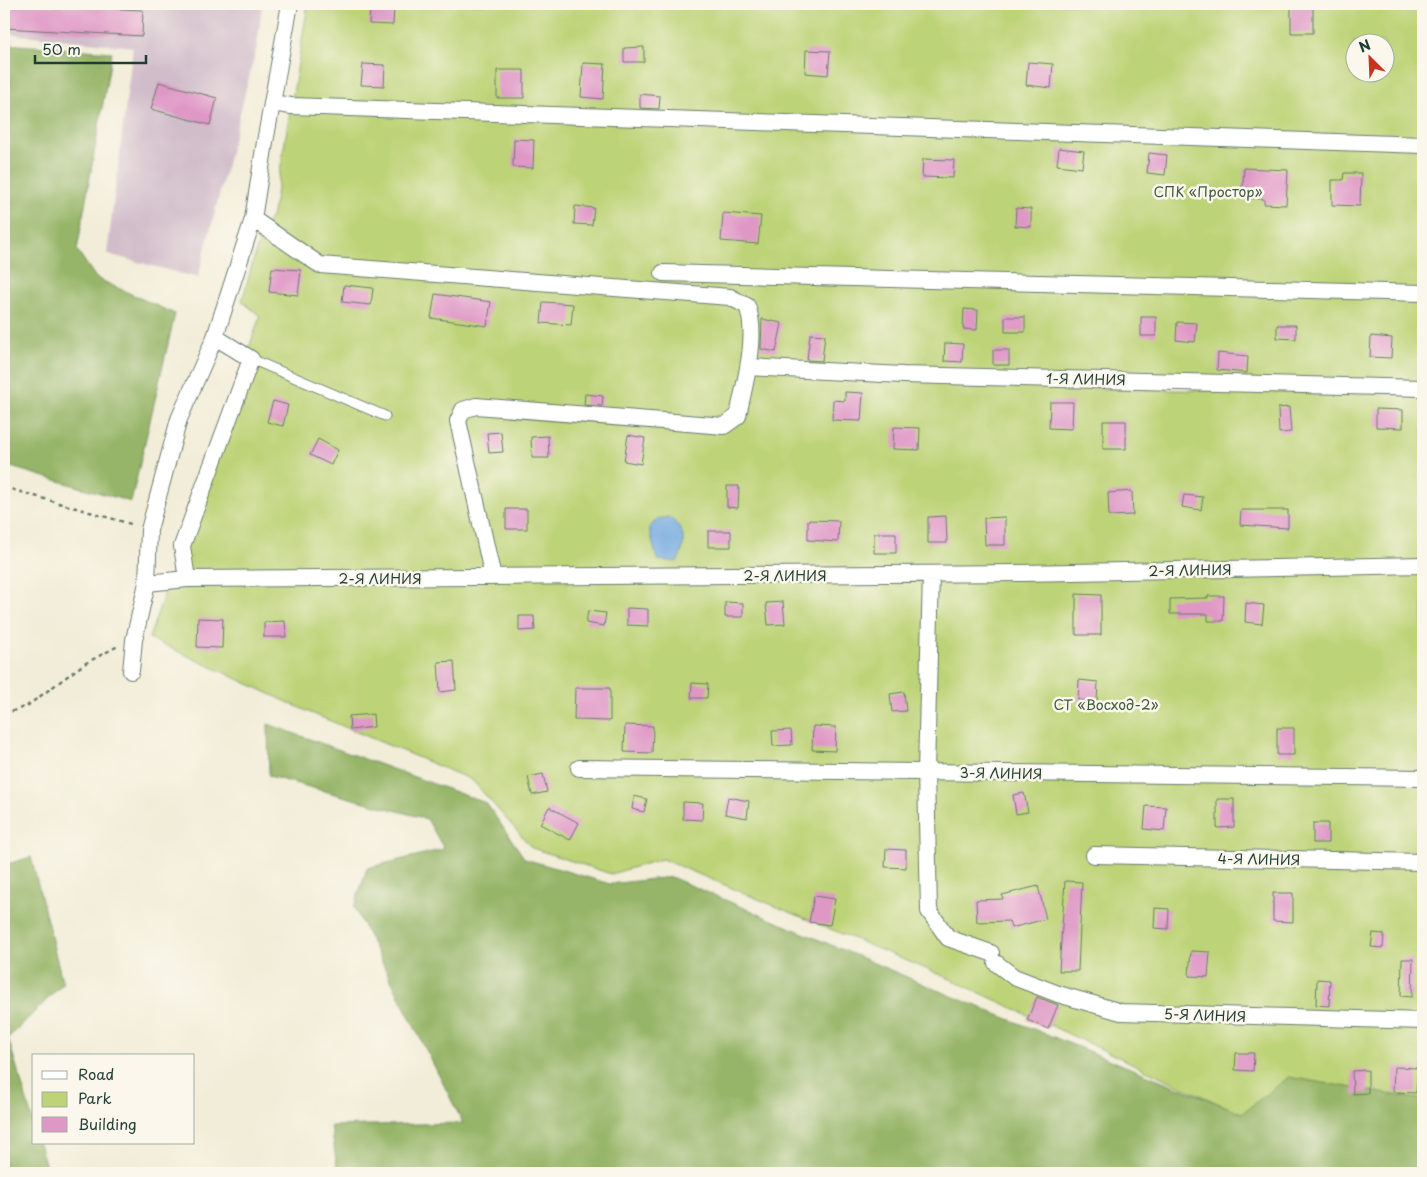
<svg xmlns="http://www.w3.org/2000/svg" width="1427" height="1177" font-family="'Playpen Sans',sans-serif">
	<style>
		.industrial { fill: #d1bdca }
		.green { fill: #bdd377; stroke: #6e8856; fill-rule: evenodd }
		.forest { fill: #96b568; stroke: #5a794e }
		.water { fill: #72a8e0; stroke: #48728a }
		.building { fill: #df97c6 }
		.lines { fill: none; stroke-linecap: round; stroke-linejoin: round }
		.service-casing { stroke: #697b6d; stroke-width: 11 }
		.minor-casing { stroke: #697b6d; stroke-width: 18 }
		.path { stroke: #697b6d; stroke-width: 2.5; stroke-dasharray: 4 4; stroke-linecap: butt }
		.service { stroke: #fff; stroke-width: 9 }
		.minor { stroke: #fff; stroke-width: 16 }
		.labels { text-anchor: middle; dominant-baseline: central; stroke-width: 5; stroke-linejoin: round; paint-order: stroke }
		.park-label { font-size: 14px; fill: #3f5b41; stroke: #fbf7ec }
		.street-label { font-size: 14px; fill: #1f3d34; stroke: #fbf7ec }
	</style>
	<rect width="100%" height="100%" fill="#fbf7ec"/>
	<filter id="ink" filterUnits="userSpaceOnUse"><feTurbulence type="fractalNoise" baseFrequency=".02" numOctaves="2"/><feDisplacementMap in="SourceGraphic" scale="10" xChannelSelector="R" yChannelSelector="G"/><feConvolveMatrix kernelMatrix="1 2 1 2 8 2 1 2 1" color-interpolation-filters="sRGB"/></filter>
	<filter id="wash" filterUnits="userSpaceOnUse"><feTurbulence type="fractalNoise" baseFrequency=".0096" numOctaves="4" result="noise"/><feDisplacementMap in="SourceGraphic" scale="20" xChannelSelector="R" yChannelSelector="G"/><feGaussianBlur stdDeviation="1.12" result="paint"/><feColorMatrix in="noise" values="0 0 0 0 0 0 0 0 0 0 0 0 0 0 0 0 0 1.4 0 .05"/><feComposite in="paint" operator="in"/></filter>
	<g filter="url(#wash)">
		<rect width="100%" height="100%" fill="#f2edd8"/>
		<path class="industrial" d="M4 4H262L257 46 198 278 107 254 133 47 4 33Z"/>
		<path class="green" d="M308 4H1423V383L1075 376V388L1423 395V1173H1368L948 978 662 859 611 874 532 848 472 780 311 713 149 638 260 316 242 301 261 233 273 213ZM1354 42H1384V72H1354Z"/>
		<path class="forest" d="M4 44 112 52 77 250 96 278 175 314 131 502 4 465Z
			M268 724 486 803 525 859 610 884 671 877 954 997 1242 1113 1289 1077 1423 1100V1173H338L331 1126 463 1123 354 907 367 868 444 849 427 819 269 776Z
			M31 857 63 984 8 1038 34 1125V1143H39L48 1173H4V865Z"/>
		<path class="water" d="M668 517C686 528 687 544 677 562L657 560 649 528 657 519Z"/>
		<g id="blocks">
			<path class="building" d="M6 4 143 10 142 36 4 28Z
				M1291 4H1313V33H1291Z
				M370 6 394 7 393 25 369 24Z
				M644 47V62H624V48Z
				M806 50 830 51 828 75 805 73Z
				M1028 62 1053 64 1051 88 1026 85Z
				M583 63 605 64 603 99 581 97Z
				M363 64 385 65 384 86 361 85Z
				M497 70H524V98H497Z
				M159 82 217 98 210 125 151 109Z
				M640 94 660 96 659 109 640 108Z
				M514 139 534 140 533 168 513 167Z
				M1059 148 1084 151 1082 168 1057 165Z
				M1149 153 1167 155 1165 175 1147 173Z
				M923 159 954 160 953 178 922 177Z
				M1244 168 1288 170 1286 205 1264 204V199L1242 198Z
				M1344 173H1361L1360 206 1332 205V180H1343Z
				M575 206 594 208 592 225 574 224Z
				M1016 208 1031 209V227L1015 226Z
				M723 213 761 216 758 244 721 241Z
				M272 268 301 270 298 295 269 292Z
				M344 285 373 288 371 305 342 302Z
				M435 294 491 302 487 326 431 318Z
				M543 302 573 304 571 325 541 323Z
				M964 309 978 310 977 330 963 329Z
				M1005 317H1025V332H1005Z
				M1141 317H1156V336H1141Z
				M762 319 782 323 776 352 761 349Z
				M1177 322 1197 323 1195 342 1176 340Z
				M1277 325H1296V339L1277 338Z
				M810 334 825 335 822 361 807 360Z
				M1371 336 1392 338 1391 358 1370 357Z
				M945 343 963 344 962 362 944 361Z
				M993 350H1009V365H993Z
				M1218 353 1248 356 1247 373 1217 370Z
				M845 392 863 393 861 421 832 420 833 400 845 401Z
				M585 394 603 396 602 406 584 405Z
				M273 401 288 405 283 426 267 422Z
				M1050 402H1073L1072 429 1049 428Z
				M1289 407 1291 432 1279 433 1278 408Z
				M1376 409 1403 410V428L1376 427Z
				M1103 421H1126V449H1103Z
				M894 427 920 428 919 450 893 449Z
				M501 432 503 452 489 453 487 433Z
				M628 435 645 438 641 464 624 461Z
				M548 436 549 458H532L531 437Z
				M318 439 338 450 331 465 310 455Z
				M727 486H739L738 508 727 507Z
				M1132 491 1133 515 1109 516 1108 493Z
				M1184 495 1203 497 1201 510 1182 507Z
				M506 509H527V529H506Z
				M1241 510H1288V528L1240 525Z
				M946 516 947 543H928V517Z
				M1005 517V545H985L984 518Z
				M808 520 839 521 838 542 808 540Z
				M708 531H731V547H708Z
				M874 533H896V553H874Z
				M1076 594 1101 595V635H1076Z
				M1208 596H1224L1223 621H1208V614H1170V599L1208 598Z
				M725 602 743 603V617H725Z
				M783 602 785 624 768 625 766 603Z
				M1246 603 1264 605 1262 624 1245 622Z
				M627 608 648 609V626L627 625Z
				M588 611 606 613 604 626 586 623Z
				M519 616H534L535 630 519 631Z
				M198 618 223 619 222 648 197 647Z
				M285 621 286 637H264V622Z
				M454 661 456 690 440 692 438 662Z
				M1079 680 1098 682 1097 702 1078 700Z
				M692 683 708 684 707 698H691Z
				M575 688H610V721L574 720Z
				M904 692 906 711 892 712 890 694Z
				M373 714 374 727 350 730 349 716Z
				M625 725 653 726 652 753 624 752Z
				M813 726 836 727 835 751 812 750Z
				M1277 728H1294V755H1277Z
				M791 730 792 745 773 746 772 731Z
				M543 774 547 792 532 795 528 777Z
				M1024 793 1028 812 1016 814 1013 795Z
				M634 796 647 799 644 812 632 809Z
				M728 797 749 801 747 818 725 814Z
				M1217 799H1234V827L1217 828Z
				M683 802 703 803 702 820 683 819Z
				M1146 806 1166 807 1164 831 1144 829Z
				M549 807 579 823 570 840 540 824Z
				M1313 823H1328V843H1313Z
				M886 849 906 850V868L885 867Z
				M1065 881 1082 882 1078 971H1059Z
				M1038 886 1046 919 1011 928 1009 921 977 922 976 900 1003 899 1002 895Z
				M1273 893H1293V922L1273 921Z
				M814 896 835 899 830 925 809 922Z
				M1155 908 1169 909 1168 929 1154 928Z
				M1373 933 1384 934 1383 948 1371 947Z
				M1191 951 1210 952 1208 977 1189 976Z
				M1402 959H1413L1412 997 1401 996Z
				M1317 979 1330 980 1329 1006 1316 1005Z
				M1037 997 1058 1005 1048 1029 1027 1020Z
				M1236 1053H1254L1253 1071 1235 1070Z
				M1394 1067 1418 1068 1416 1093 1393 1092Z
				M1368 1070V1093L1353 1094 1352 1071Z"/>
		</g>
	</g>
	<g filter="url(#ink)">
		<use href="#blocks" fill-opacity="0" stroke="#697b6d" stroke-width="1"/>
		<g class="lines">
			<g class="service-casing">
				<path id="service" d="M251 359 385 416"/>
			</g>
			<g class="minor-casing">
				<path id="minor" d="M272 103 291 106 1423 145
					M253 219 320 265 730 297 747 306C759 336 744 385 738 416L724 426 476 406 463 410 458 421 493 577
					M663 273 1423 293
					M748 367 903 375 1423 388
					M931 574 926 772 929 911 948 938 991 953
					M187 579 182 546 251 359 215 337
					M147 583 187 579 1022 573 1423 565
					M131 671 134 640 147 583 149 530 179 419 215 337 253 219 265 142 290 4
					M579 768 1423 778
					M1094 855 1423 862
					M996 963 1014 977 1058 994 1121 1012 1423 1021"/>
			</g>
			<path class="path" d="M4 487 134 525
				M4 714 27 706 84 664 118 646"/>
			<use href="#service" class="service"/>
			<use href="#minor" class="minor"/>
		</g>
	</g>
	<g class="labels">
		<g class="park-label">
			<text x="1208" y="191">СПК «Простор»</text>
			<text x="1106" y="704">СТ «Восход-2»</text>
		</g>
		<g class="street-label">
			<text transform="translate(1086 379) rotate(1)">1-Я ЛИНИЯ</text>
			<text transform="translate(1190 570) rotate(-1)">2-Я ЛИНИЯ</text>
			<text x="785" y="575">2-Я ЛИНИЯ</text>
			<text x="380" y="578">2-Я ЛИНИЯ</text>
			<text transform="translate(1001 773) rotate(1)">3-Я ЛИНИЯ</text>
			<text transform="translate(1259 859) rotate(1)">4-Я ЛИНИЯ</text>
			<text transform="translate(1205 1015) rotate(2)">5-Я ЛИНИЯ</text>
		</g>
	</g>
	<rect width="1427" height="1177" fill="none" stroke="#fbf7ec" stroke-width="20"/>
	<rect x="32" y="1054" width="162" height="90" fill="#fbf7ec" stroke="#a3ada2"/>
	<rect x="42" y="1071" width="25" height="8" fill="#ffffff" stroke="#a3ada2"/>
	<text x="78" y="1080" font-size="15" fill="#1f3d34">Road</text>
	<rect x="42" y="1092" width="25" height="15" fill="#bdd377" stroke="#a3ada2"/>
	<text x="78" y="1104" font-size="15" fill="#1f3d34">Park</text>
	<rect x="42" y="1117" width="25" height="15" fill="#df97c6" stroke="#a3ada2"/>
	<text x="78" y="1130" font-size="15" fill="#1f3d34">Building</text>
	<g transform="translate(1370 58) rotate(336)"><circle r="24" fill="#fbf7ec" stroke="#a3ada2"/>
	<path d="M0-4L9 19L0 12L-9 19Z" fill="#c8321e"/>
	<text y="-8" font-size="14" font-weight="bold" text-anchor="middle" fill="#1f3d34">N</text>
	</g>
	<path d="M35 55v8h111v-8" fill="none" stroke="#1f3d34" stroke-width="2.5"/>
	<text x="42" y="55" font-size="15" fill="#1f3d34" stroke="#fbf7ec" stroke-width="4" paint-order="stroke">50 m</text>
</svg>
